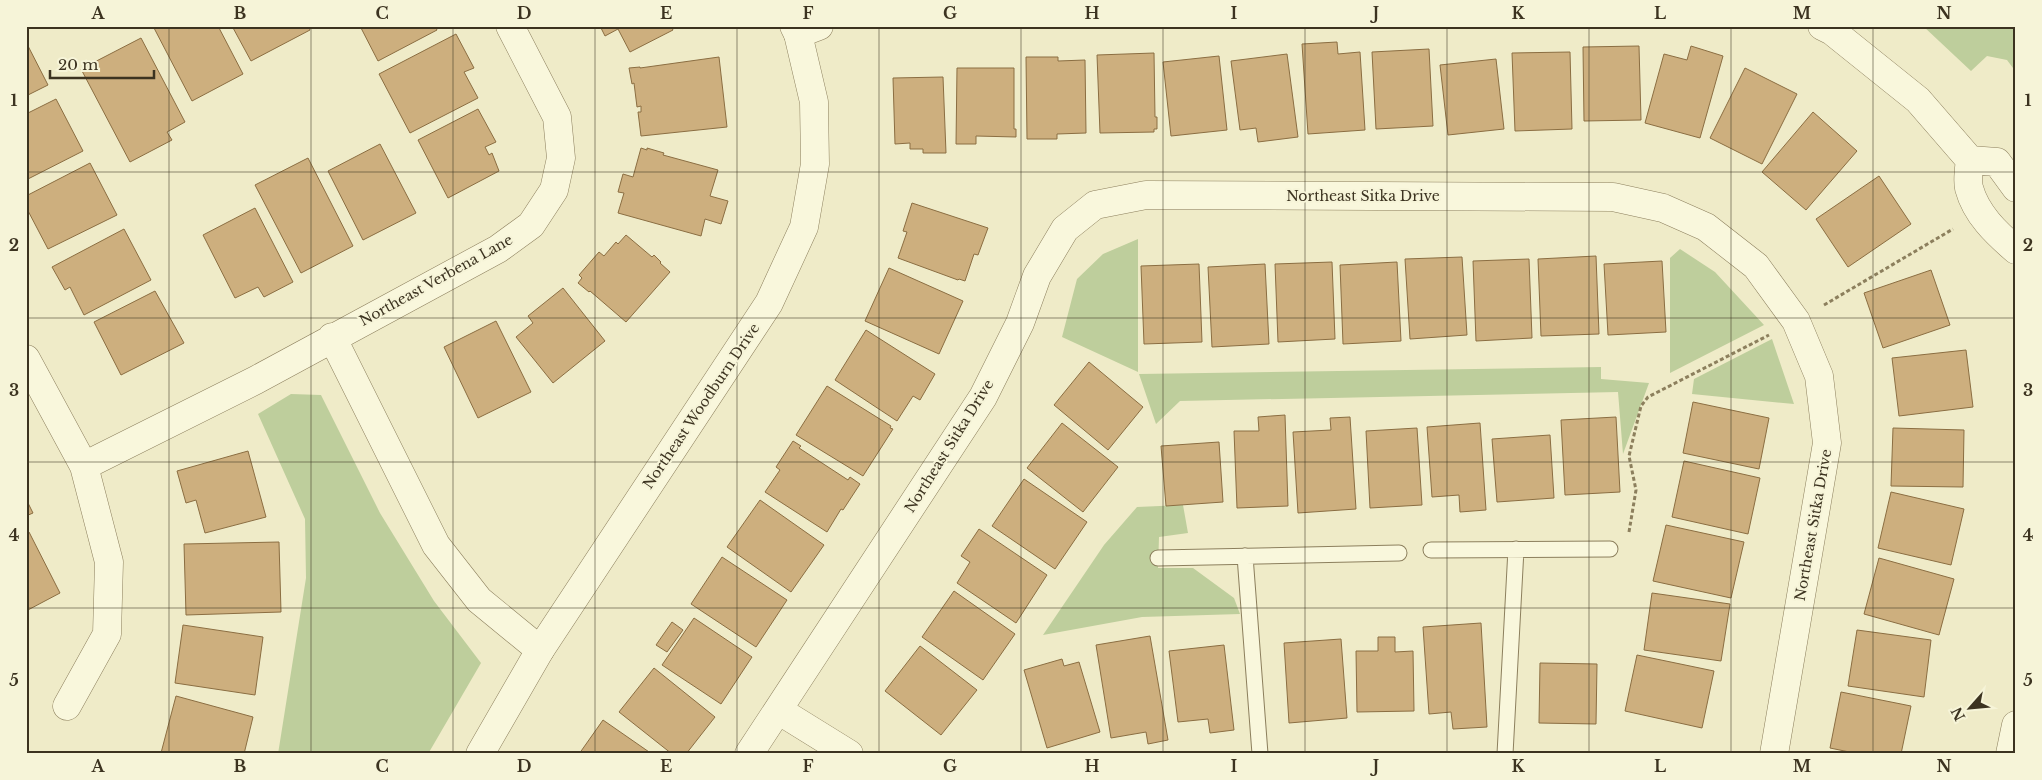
<svg xmlns="http://www.w3.org/2000/svg" width="2042" height="780" font-family="'Libre Baskerville',serif">
	<style>
		.green { fill: #bece9c }
		.building { fill: #cdaf7e; stroke: #8b6e42 }
		.lines { fill: none; stroke-linecap: round; stroke-linejoin: round }
		.service-casing { stroke: #8c7f5d; stroke-width: 17 }
		.minor-casing { stroke: #8c7f5d; stroke-width: 29 }
		.tertiary-casing { stroke: #8c7f5d; stroke-width: 29 }
		.path { stroke: #8c7f5d; stroke-width: 3; stroke-dasharray: 4 2.5; stroke-linecap: butt }
		.service { stroke: #f9f7dc; stroke-width: 15 }
		.minor { stroke: #f9f7dc; stroke-width: 28 }
		.tertiary { stroke: #f9f7dc; stroke-width: 28 }
		.grid { fill: none; stroke: #3c3320; stroke-width: 1; stroke-opacity: 0.55 }
		.labels { text-anchor: middle; dominant-baseline: central; stroke-width: 4; stroke-linejoin: round; paint-order: stroke }
		.street-label { font-size: 14px; fill: #3c3320; stroke: #f6f4d8 }
		.neatline { fill: none; stroke: #3c3320; stroke-width: 2 }
		.grid-label { font-size: 16px; text-anchor: middle; font-weight: bold; fill: #3c3320 }
	</style>
	<rect width="100%" height="100%" fill="#efebc8"/>
	<path class="green" d="M1923 26H2014L2016 27V72L2007 60 1987 56 1971 71Z
		M1138 239V372L1062 337 1077 279 1103 254Z
		M1680 249 1715 272 1764 325 1670 373V258Z
		M1772 339 1794 404 1692 394 1694 379Z
		M1601 367V379L1649 383 1623 454 1618 392 1180 401 1156 424 1139 374Z
		M291 394 321 395 380 513 434 601 481 663 428 754H278L306 578 305 519 258 414Z
		M1183 505 1188 533 1159 537 1158 568H1193L1234 598 1240 614 1142 617 1043 635 1104 545 1137 507Z"/>
	<path class="building" d="M157 26H218L243 74 192 101 154 28Z
		M232 26H308L310 30 251 61Z
		M360 26H435L437 30 378 61Z
		M600 26H671L673 30 630 52 618 29 605 36Z
		M456 34 474 68 464 72 478 98 410 133 379 74Z
		M141 38 185 122 167 132 172 140 130 162 81 69Z
		M26 42 48 85 26 96Z
		M1337 42 1338 54 1360 52 1365 130 1308 134 1302 44Z
		M1639 46 1641 120 1584 121 1583 47Z
		M1691 46 1723 56 1700 138 1645 123 1664 54 1687 60Z
		M1429 49 1433 126 1376 129 1372 52Z
		M1570 52 1572 129 1515 131 1512 53Z
		M1154 53 1155 117H1157V129H1154V132L1100 133 1097 55Z
		M1287 54 1298 137 1258 142 1256 128 1240 130 1231 61Z
		M1219 56 1227 130 1171 136 1163 62Z
		M719 57 727 127 641 136 638 112H641V106L637 107 634 83 632 84 629 68 640 67V68Z
		M1026 57H1058V61L1085 60 1086 133 1057 134V139H1027Z
		M1496 59 1504 129 1448 135 1440 65Z
		M957 68H1014V129H1016V137L976 136V144H956Z
		M1745 68 1797 94 1762 164 1710 138Z
		M943 77 946 153H923V149H910V143L895 144 893 78Z
		M56 99 83 151 26 180V114Z
		M478 109 496 142 485 147 489 155 492 153 499 171 448 198 418 140Z
		M1813 112 1857 151 1806 210 1762 172Z
		M380 144 416 213 363 240 328 171Z
		M641 148 647 150V148L664 153 663 155 718 170 710 196 728 201 721 224 705 219 701 236 618 213 624 193 618 192 623 174 633 177Z
		M308 158 353 246 301 273 255 185Z
		M90 163 117 215 48 249 26 207V196Z
		M1879 176 1911 224 1848 267 1816 219Z
		M912 203 988 228 978 255 974 254 965 281 959 279 958 280 898 258 907 232 903 231Z
		M255 208 293 282 264 297 258 287 235 298 203 235Z
		M124 229 151 280 84 315 70 287 65 290 52 267Z
		M626 235 652 257 654 255 661 262 660 263 670 272 626 322 590 291 589 292 578 283 582 278 579 275 599 252 604 256 616 242 618 244Z
		M1596 256 1599 334 1541 336 1538 259Z
		M1462 257 1467 335 1410 339 1405 259Z
		M1529 259 1532 338 1476 341 1473 261Z
		M1662 261 1666 332 1608 335 1604 264Z
		M1332 262 1335 339 1278 342 1275 264Z
		M1397 262 1401 341 1343 344 1340 265Z
		M1199 264 1202 342 1144 344 1141 266Z
		M1265 264 1269 344 1212 347 1208 267Z
		M889 268 963 301 939 354 865 321Z
		M1931 270 1950 325 1883 348 1864 293Z
		M563 288 605 341 553 383 516 337 533 323 528 316Z
		M155 291 184 343 121 375 94 322Z
		M496 321 531 392 478 418 444 347Z
		M866 330 935 374 920 400 913 396 897 421 835 380Z
		M1966 350 1973 407 1899 416 1892 358Z
		M1089 362 1143 407 1108 450 1054 405Z
		M827 386 891 426 890 428 893 429 863 476 796 435Z
		M1693 402 1769 418 1759 469 1683 453Z
		M1285 415 1288 506 1237 508 1234 431H1259L1258 417Z
		M1350 417 1356 509 1298 513 1293 432 1331 430 1330 418Z
		M1616 417 1620 492 1565 495 1561 420Z
		M1062 423 1118 467 1083 512 1027 468Z
		M1480 423 1486 510 1460 512 1459 495 1432 497 1427 427Z
		M1417 428 1422 505 1370 508 1366 431Z
		M1893 428 1964 430 1963 487 1891 486Z
		M1550 435 1554 498 1497 502 1492 439Z
		M793 441 801 446 799 448 848 480 850 477 860 484 843 510 841 509 827 532 765 492 780 470 776 467Z
		M1219 442 1223 502 1166 506 1161 446Z
		M248 451 266 517 205 533 196 500 186 503 177 471Z
		M1684 461 1760 478 1748 534 1672 517Z
		M1024 479 1087 522 1055 569 992 526Z
		M1891 492 1964 509 1951 565 1878 548Z
		M26 499 33 513 26 516Z
		M760 500 824 545 791 592 727 547Z
		M1666 525 1744 542 1731 598 1653 581Z
		M979 529 1047 575 1016 623 957 583 970 562 961 556Z
		M29 532 60 593 26 611V534Z
		M279 542 281 612 186 615 184 544Z
		M722 557 787 600 756 647 691 604Z
		M1879 558 1954 579 1939 635 1864 614Z
		M954 591 1015 634 983 680 922 637Z
		M1652 593 1730 604 1721 661 1644 650Z
		M694 618 752 657 721 704 662 665Z
		M672 622 683 630 667 652 656 645Z
		M1481 623 1487 727 1453 729 1451 712 1429 714 1423 627Z
		M183 625 263 637 255 695 175 683Z
		M1857 630 1931 640 1924 697 1848 686Z
		M1150 636 1168 740 1148 744 1146 732 1111 738 1096 645Z
		M1378 637H1395V652L1413 651 1414 711 1357 712 1356 651H1378Z
		M1341 639 1347 718 1289 723 1284 643Z
		M1224 645 1234 730 1210 733 1208 719 1178 722 1169 651Z
		M920 646 977 690 941 735 885 691Z
		M1637 655 1714 671 1702 728 1625 711Z
		M1062 659 1064 666 1079 662 1100 732 1047 748 1024 670Z
		M1540 663 1597 664 1596 724 1539 723Z
		M654 668 715 717 686 754H672L619 712Z
		M1841 692 1911 706 1901 754H1859L1830 748Z
		M176 696 253 717 244 754 161 753Z
		M603 720 652 754H579Z"/>
	<g class="lines">
		<g class="service-casing">
			<path id="service" d="M1431 550 1610 549
				M1245 556 1260 754
				M1158 558 1399 553
				M1505 754 1516 549"/>
		</g>
		<g class="minor-casing">
			<path id="minor" d="M1822 26 1832 31 1918 100 1970 160C1969 168 1967 180 1969 188 1976 214 1996 233 2016 250
				M798 34 819 26
				M1970 160 1997 162 2016 188
				M332 337 436 545 479 600 540 650
				M26 359 84 466 109 562 107 634 67 706
				M84 466 256 380 498 249 531 225 554 190 561 158 557 117 510 26
				M778 710 849 754
				M749 754 983 397 1020 323 1037 276 1065 229 1095 205 1146 195 1613 197 1663 208 1706 227 1756 266 1796 321 1819 376 1827 443 1774 754
				M2010 754 2016 725"/>
		</g>
		<g class="tertiary-casing">
			<path id="tertiary" d="M480 754 540 650 769 303 804 227 815 164 814 102 798 34 794 26"/>
		</g>
		<path class="path" d="M1824 305 1953 229
			M1629 532 1636 490 1629 456 1641 406 1648 397 1769 335"/>
		<use href="#service" class="service"/>
		<use href="#minor" class="minor"/>
		<use href="#tertiary" class="tertiary"/>
	</g>
	<path class="grid" d="M169 26V754M311 26V754M453 26V754M595 26V754M737 26V754M879 26V754M1021 26V754M1163 26V754M1305 26V754M1447 26V754M1589 26V754M1731 26V754M1873 26V754M26 172H2016M26 318H2016M26 462H2016M26 608H2016"/>
	<g class="labels">
		<g class="street-label">
			<text x="1363" y="196">Northeast Sitka Drive</text>
			<text transform="translate(436 280) rotate(-29)">Northeast Verbena Lane</text>
			<text transform="translate(701 406) rotate(-56)">Northeast Woodburn Drive</text>
			<text transform="translate(949 446) rotate(-58)">Northeast Sitka Drive</text>
			<text transform="translate(1813 525) rotate(-80)">Northeast Sitka Drive</text>
		</g>
	</g>
	<rect width="2042" height="780" fill="none" stroke="#f6f4d8" stroke-width="55"/>
	<g transform="translate(1970 708) rotate(243)" stroke="#f6f4d8" stroke-width="4" paint-order="stroke">
	<path d="M0-4L9 19L0 12L-9 19Z" fill="#3c3320"/>
	<text y="-8" font-size="14" font-weight="bold" text-anchor="middle" fill="#3c3320">N</text>
	</g>
	<path d="M50 70v8h104v-8" fill="none" stroke="#3c3320" stroke-width="2.5"/>
	<text x="58" y="70" font-size="15" fill="#3c3320" stroke="#f6f4d8" stroke-width="4" paint-order="stroke">20 m</text>
	<rect x="28" y="28" width="1986" height="724" class="neatline"/>
	<g class="grid-label">
		<text x="98" y="19">A</text>
		<text x="240" y="19">B</text>
		<text x="382" y="19">C</text>
		<text x="524" y="19">D</text>
		<text x="666" y="19">E</text>
		<text x="808" y="19">F</text>
		<text x="950" y="19">G</text>
		<text x="1092" y="19">H</text>
		<text x="1234" y="19">I</text>
		<text x="1376" y="19">J</text>
		<text x="1518" y="19">K</text>
		<text x="1660" y="19">L</text>
		<text x="1802" y="19">M</text>
		<text x="1944" y="19">N</text>
		<text x="14" y="106">1</text>
		<text x="2028" y="106">1</text>
		<text x="14" y="251">2</text>
		<text x="2028" y="251">2</text>
		<text x="14" y="396">3</text>
		<text x="2028" y="396">3</text>
		<text x="14" y="541">4</text>
		<text x="2028" y="541">4</text>
		<text x="14" y="686">5</text>
		<text x="2028" y="686">5</text>
		<text x="98" y="772">A</text>
		<text x="240" y="772">B</text>
		<text x="382" y="772">C</text>
		<text x="524" y="772">D</text>
		<text x="666" y="772">E</text>
		<text x="808" y="772">F</text>
		<text x="950" y="772">G</text>
		<text x="1092" y="772">H</text>
		<text x="1234" y="772">I</text>
		<text x="1376" y="772">J</text>
		<text x="1518" y="772">K</text>
		<text x="1660" y="772">L</text>
		<text x="1802" y="772">M</text>
		<text x="1944" y="772">N</text>
	</g>
</svg>
